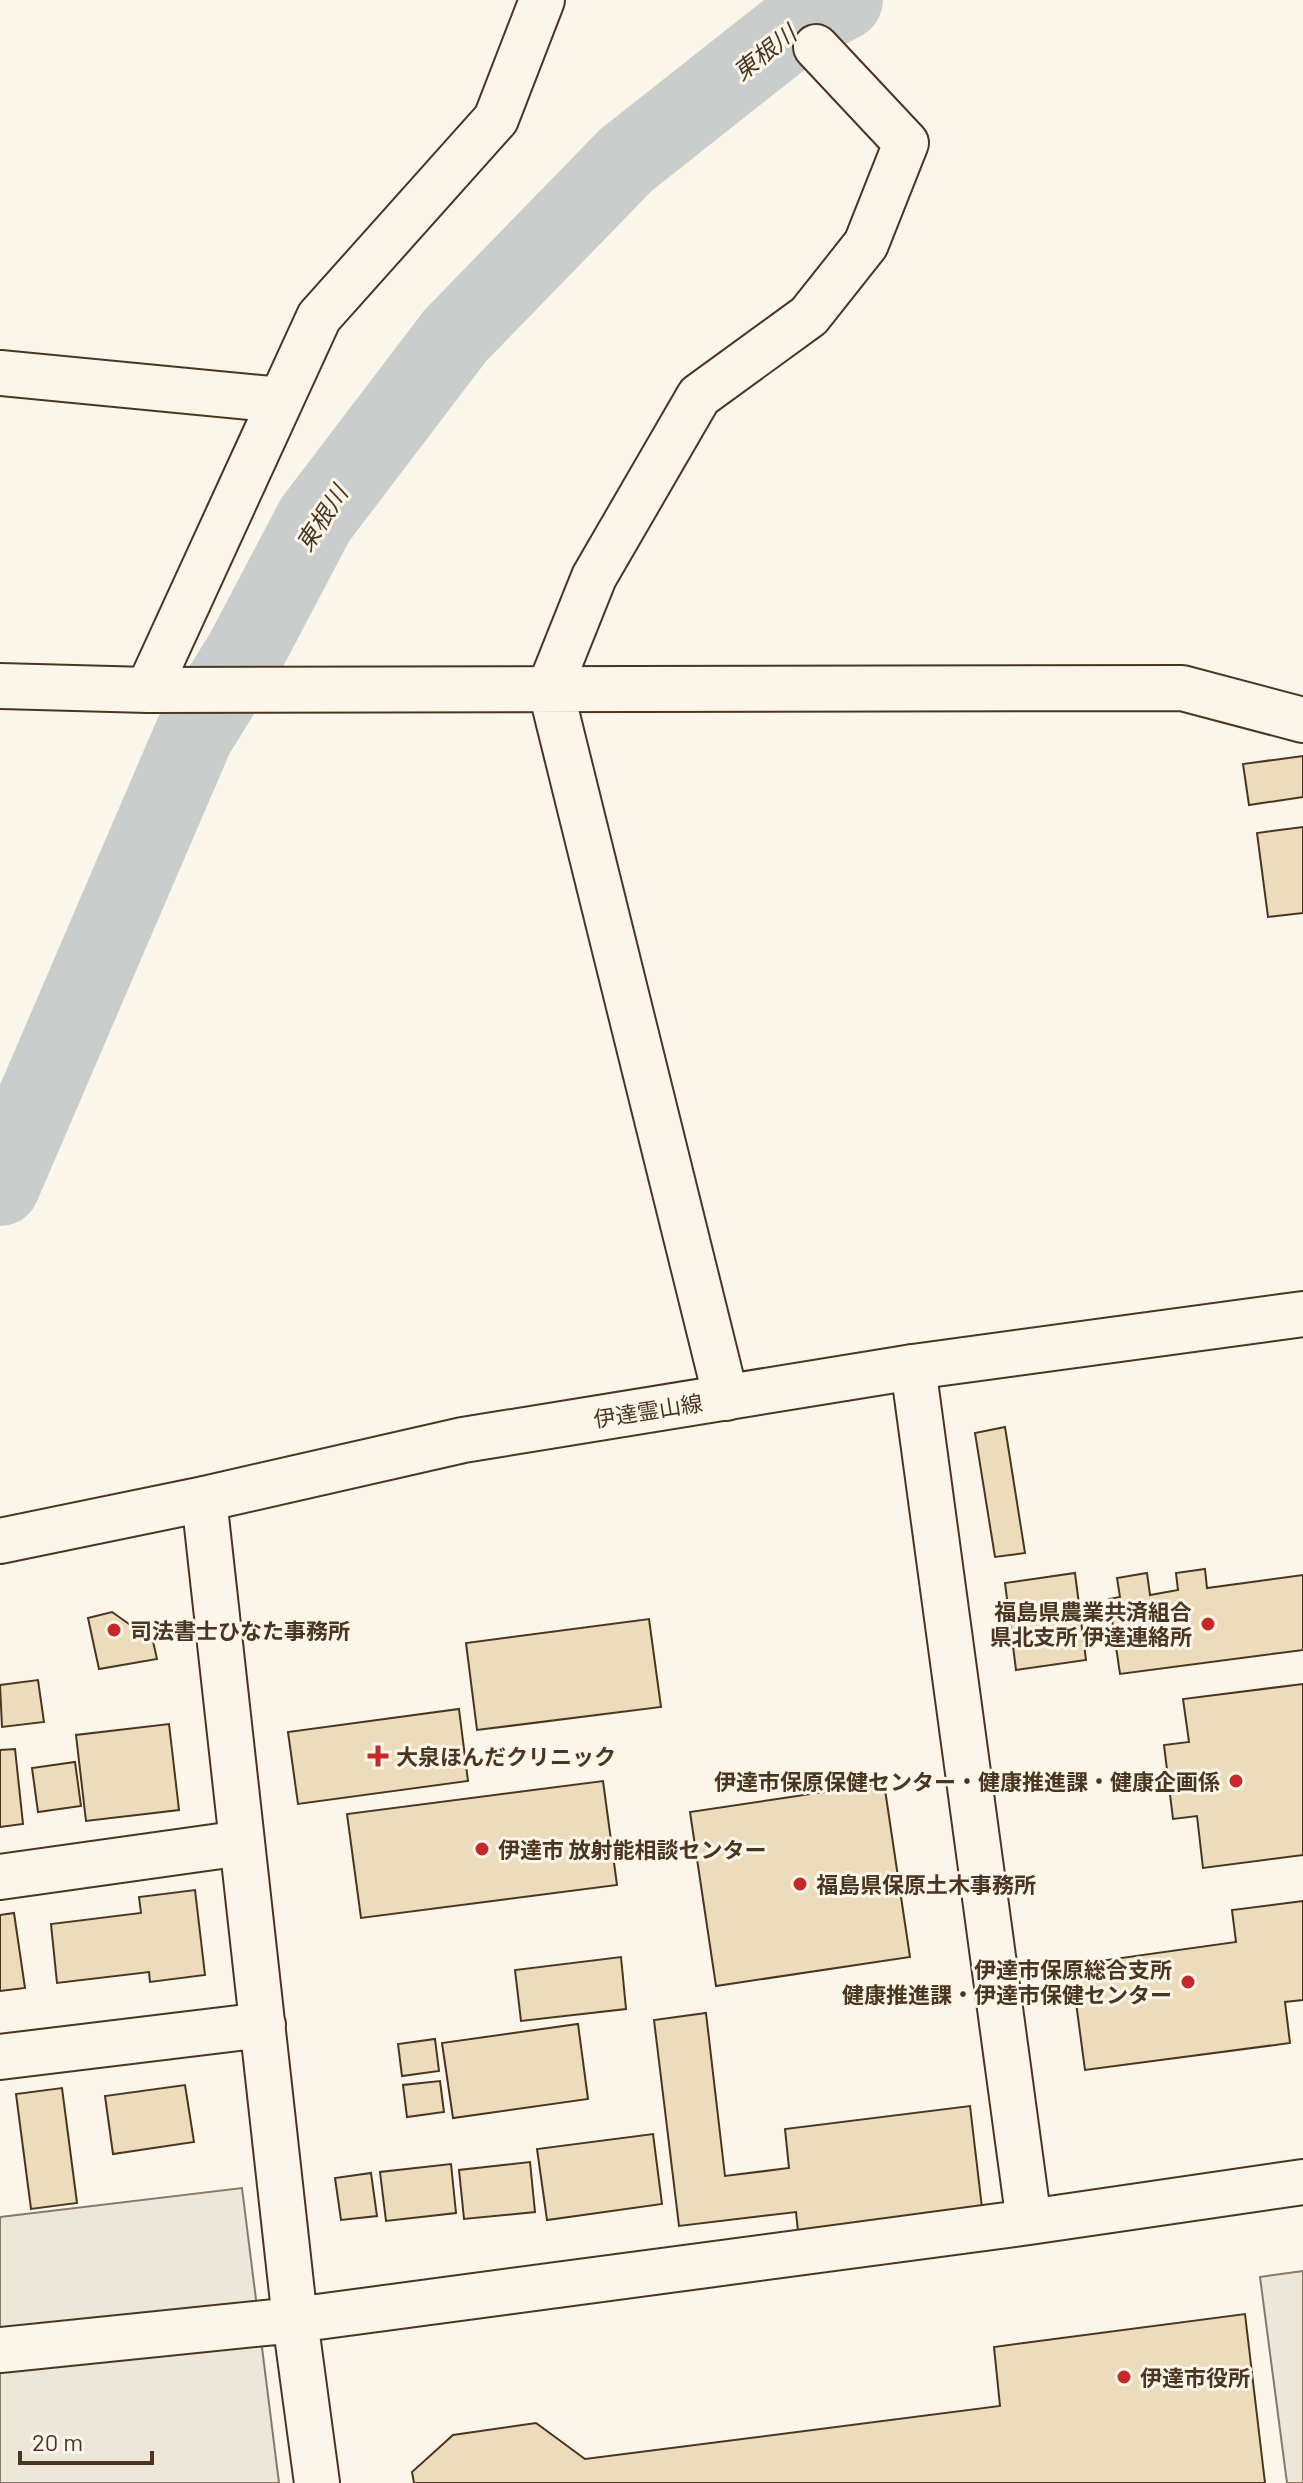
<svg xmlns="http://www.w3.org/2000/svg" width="1303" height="2483" font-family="Barlow,'Noto Sans JP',sans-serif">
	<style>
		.parking { fill: #ede7d9; stroke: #887966; stroke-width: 2 }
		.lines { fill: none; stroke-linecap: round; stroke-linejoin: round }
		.river { stroke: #c9cecd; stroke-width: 80 }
		.building { fill: #ecdcbc; stroke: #4a3520; stroke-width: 2 }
		.minor-casing { stroke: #4a3520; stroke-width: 48 }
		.major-casing { stroke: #4a3520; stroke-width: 48 }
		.minor { stroke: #fbf6e9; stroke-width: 44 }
		.major { stroke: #fbf6e9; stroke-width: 44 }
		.poi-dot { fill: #c62828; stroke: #fbf6e9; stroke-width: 3 }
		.labels { text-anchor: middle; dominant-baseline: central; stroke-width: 6; stroke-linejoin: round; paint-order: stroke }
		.street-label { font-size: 22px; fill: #4a3520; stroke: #fbf6e9 }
		.poi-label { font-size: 22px; font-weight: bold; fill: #4a3520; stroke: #fbf6e9; text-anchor: start }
		.water-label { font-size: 24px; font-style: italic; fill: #4a3520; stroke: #fbf6e9 }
	</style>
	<rect width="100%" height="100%" fill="#fbf6e9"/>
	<path class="parking" d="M242 2188 279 2483H0V2217Z
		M1303 2271V2483H1287L1260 2277Z"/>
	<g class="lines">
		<path class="river" d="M0 1186 194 735 246 651 315 520 455 336 626 160 797 25 843 0"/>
	</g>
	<path class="building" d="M1303 756V797L1249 805 1243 764Z
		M1303 827V913L1268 917 1257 833Z
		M1005 1427 1025 1553 995 1557 975 1433Z
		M1205 1569 1207 1588 1303 1575V1650L1120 1674 1109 1599 1120 1597 1117 1578 1147 1573 1150 1595 1178 1590 1176 1573Z
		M1075 1573 1086 1660 1016 1670 1005 1583Z
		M112 1612 153 1641 157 1659 99 1669 88 1618Z
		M649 1619 661 1707 477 1730 466 1643Z
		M38 1680 44 1722 2 1727 0 1685Z
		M1303 1684V1855L1203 1868 1197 1816 1173 1819 1164 1745 1189 1742 1183 1699Z
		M459 1709 468 1781 298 1804 288 1732Z
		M169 1724 179 1810 86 1821 76 1735Z
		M15 1749 23 1824 0 1827V1750Z
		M75 1762 81 1806 38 1812 32 1768Z
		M603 1781 617 1885 361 1918 347 1814Z
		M884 1783 910 1957 716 1986 690 1812Z
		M195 1890 205 1975 150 1982 149 1972 57 1983 51 1924 141 1913 139 1897Z
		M1303 1901V2000L1285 2002 1290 2043 1085 2070 1071 1965 1236 1942 1232 1910Z
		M14 1913 25 1988 0 1991V1915Z
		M621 1957 626 2009 521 2021 515 1970Z
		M706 2013 725 2176 789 2168 785 2129 970 2106 982 2208 798 2231 796 2212 679 2226 654 2020Z
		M578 2024 588 2099 453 2118 442 2043Z
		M435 2039 439 2071 402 2076 398 2044Z
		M440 2081 444 2112 407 2117 403 2085Z
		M185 2085 194 2142 113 2154 105 2096Z
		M62 2088 77 2203 31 2209 16 2094Z
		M653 2134 662 2204 547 2220 537 2149Z
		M530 2162 535 2212 464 2219 459 2170Z
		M451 2164 456 2213 386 2221 380 2172Z
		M371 2173 377 2216 341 2220 335 2178Z
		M1245 2314 1265 2483H414L412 2472 453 2435 536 2423 585 2459 1000 2406 994 2347Z"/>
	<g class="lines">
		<g class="minor-casing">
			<path id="minor" d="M0 373 281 400
				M0 686 148 690 1182 688 1303 720
				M148 690 319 317 496 119 542 0
				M913 1367 1029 2222
				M726 1398 550 687 594 577 699 396 809 316 866 244 906 143 816 47
				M204 1499 295 2320 317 2483
				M0 1877 242 1843
				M0 2057 263 2025
				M0 2350 295 2320 1029 2222 1303 2182"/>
		</g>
		<g class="major-casing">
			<path id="major" d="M0 1541 204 1499 463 1440 913 1367 1303 1314"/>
		</g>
		<use href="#minor" class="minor"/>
		<use href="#major" class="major"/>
	</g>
	<g class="poi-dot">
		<circle cx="1208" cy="1624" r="8"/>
		<circle cx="114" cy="1630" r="8"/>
		<path d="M374 1744h8v8h8v8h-8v8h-8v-8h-8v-8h8z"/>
		<circle cx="1236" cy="1781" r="8"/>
		<circle cx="482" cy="1849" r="8"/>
		<circle cx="800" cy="1884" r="8"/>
		<circle cx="1188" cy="1982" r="8"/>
		<circle cx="1124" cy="2377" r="8"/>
	</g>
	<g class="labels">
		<g class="street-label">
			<text transform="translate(648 1410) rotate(-9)">伊達霊山線</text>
		</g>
		<g class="poi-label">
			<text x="1192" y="1611" text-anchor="end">福島県農業共済組合<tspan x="1192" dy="25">県北支所 伊達連絡所</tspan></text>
			<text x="130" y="1630">司法書士ひなた事務所</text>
			<text x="396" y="1756">大泉ほんだクリニック</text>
			<text x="1220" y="1781" text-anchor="end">伊達市保原保健センター・健康推進課・健康企画係</text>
			<text x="498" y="1849">伊達市 放射能相談センター</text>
			<text x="816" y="1884">福島県保原土木事務所</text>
			<text x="1172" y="1969" text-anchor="end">伊達市保原総合支所<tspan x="1172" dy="25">健康推進課・伊達市保健センター</tspan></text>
			<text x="1140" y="2377">伊達市役所</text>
		</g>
		<g class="water-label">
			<text transform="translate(764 52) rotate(-38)">東根川</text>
			<text transform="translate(321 518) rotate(-57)">東根川</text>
		</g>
	</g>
	<path d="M20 2451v12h132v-12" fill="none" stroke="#4a3520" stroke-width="4"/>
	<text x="32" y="2451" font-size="24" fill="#4a3520" stroke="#fbf6e9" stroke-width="6" paint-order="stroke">20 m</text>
</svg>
